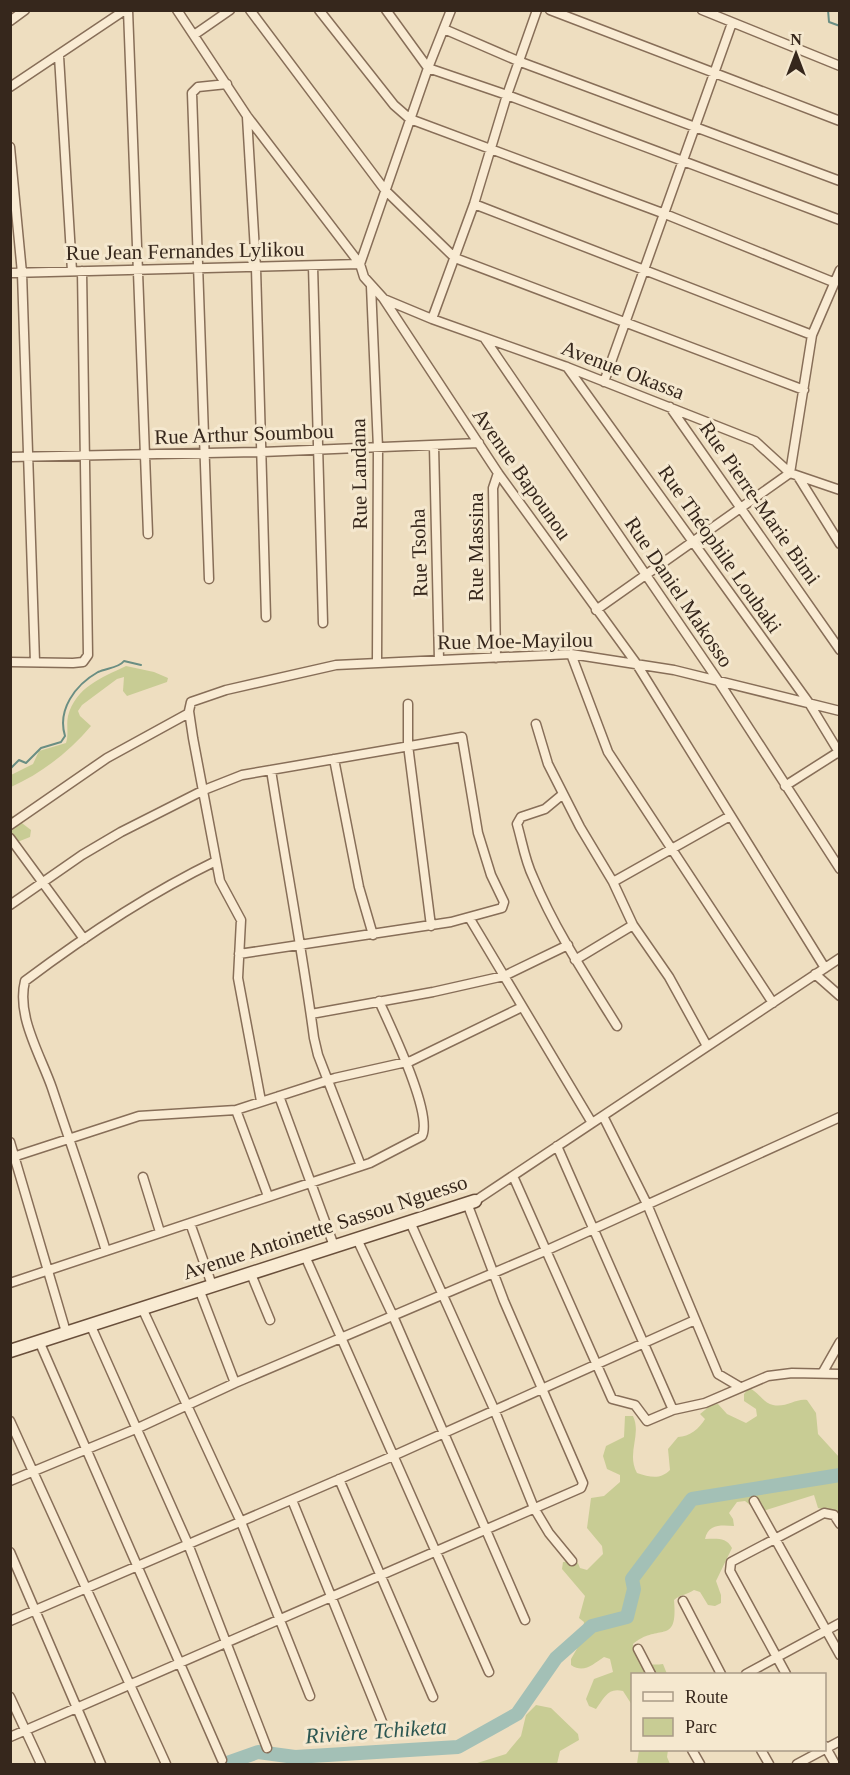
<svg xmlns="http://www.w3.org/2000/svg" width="850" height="1775" font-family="Georgia,serif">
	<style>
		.green { fill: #c8cc94 }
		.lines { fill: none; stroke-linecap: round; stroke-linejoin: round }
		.stream { stroke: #6a8e83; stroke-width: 2 }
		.river { stroke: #a3c0b6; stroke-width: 14 }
		.street-casing { stroke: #876e58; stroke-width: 11 }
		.secondary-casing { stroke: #694f3b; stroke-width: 15 }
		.street { stroke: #f9ebd3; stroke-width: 8 }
		.secondary { stroke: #f9ebd3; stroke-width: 12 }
		.labels { text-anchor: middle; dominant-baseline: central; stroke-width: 6; stroke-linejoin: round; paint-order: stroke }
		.street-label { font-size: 21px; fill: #36271c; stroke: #f5e8cf }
		.water-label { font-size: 22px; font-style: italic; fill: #2b5651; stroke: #f5e8cf }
	</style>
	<rect width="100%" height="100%" fill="#eedec0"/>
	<path class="green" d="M126 666 154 672 168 678 167 682 127 696 123 691 124 677 117 679 82 705 78 711 80 716 91 726C69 752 42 773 11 787V775L33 764 39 751 66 743C69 734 66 725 68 716 76 687 101 678 126 666Z
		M10 814 31 830 30 837 20 841H11Z
		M749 1388C759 1392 763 1403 773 1405 786 1408 796 1398 807 1400L816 1413 818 1434 839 1457V1513L818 1508 814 1495 763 1511 756 1510 745 1501 737 1502 729 1513 733 1519 734 1526C721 1525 708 1524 705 1539 717 1539 726 1537 732 1548L716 1581 721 1595V1603L715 1606 708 1605 700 1592 694 1590C687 1595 681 1594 674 1600 678 1647 659 1622 633 1644 634 1663 647 1666 663 1664L667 1674H632V1705L623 1691C608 1687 604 1698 596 1709L589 1706 586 1699 594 1679 613 1672 610 1659 604 1657C593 1664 584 1674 571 1665V1659L582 1640 584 1622 579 1618 585 1596 562 1569 563 1562 577 1561 580 1568 587 1570 603 1554 602 1546 587 1528 591 1498 604 1496 620 1482V1475L607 1469 603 1456 606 1446 624 1437 625 1416H633C642 1435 626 1453 637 1473 650 1477 660 1480 670 1470L668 1449 678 1437C689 1437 700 1428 705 1419L700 1414 711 1405 718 1404 727 1414 746 1423 757 1416 756 1409 744 1401V1394Z
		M536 1705 551 1708 578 1734 579 1740 560 1751 557 1764H474L506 1754 521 1736 526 1715Z
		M639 1750H668L667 1757 670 1764H637Z"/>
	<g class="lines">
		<path class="stream" d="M828 10 829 22 840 26
			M10 769 19 760 26 763 41 748 61 742 65 736C57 710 75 685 98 672 106 668 119 668 124 661L141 665"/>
		<path class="river" d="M224 1764 258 1752 295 1757 458 1747 517 1714 556 1658 592 1626 627 1617 634 1589 632 1579 692 1499 840 1475"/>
		<g class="street-casing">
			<path id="street" d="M128 10 148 534
				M177 10 247 116 360 264 364 277 383 298 498 473 636 663 825 968
				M250 10 385 190 455 258 804 390
				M319 10 394 105 410 119 665 214 833 282
				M386 10 428 68 507 95 840 220
				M550 10 840 121
				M702 10 840 66
				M10 21 25 10
				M444 29 518 61 840 181
				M194 35 230 10
				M59 56 72 271
				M10 87 125 10
				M247 117 256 268 266 617
				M10 147 22 273 35 662
				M474 204 812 335
				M313 266 323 623
				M10 273 360 264 428 68 451 10
				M371 286 378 448 377 661
				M384 299 432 319 567 367 755 441 790 473 840 490
				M432 319 474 204 507 95 537 10
				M485 339 719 682 840 869
				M567 367 809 703 840 754
				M604 382 732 23
				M670 407 840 650
				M434 446 439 660
				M10 457 262 452 479 443
				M790 473 812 335 840 270
				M799 478 840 544
				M209 579 192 93 198 87 227 84
				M596 610 790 473
				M571 654 608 752 773 1003
				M496 658 493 488 498 473
				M10 662 73 663 83 662 88 655 82 271
				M408 704V745L431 926
				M536 724 548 764 580 827 613 882 633 925 669 977 707 1046
				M334 759 359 887 373 935
				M271 770C285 860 302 948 314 1038L318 1055 361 1166
				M785 786 840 751
				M563 794 545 809 521 817 517 824C522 841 525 861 533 877 555 930 587 978 617 1026
				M10 825 107 758 189 713
				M10 838 84 939
				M613 882 730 816
				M10 905 82 855 121 832 204 790 242 775 462 737 478 833 491 875 504 902 502 908 451 922 239 954
				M470 919 592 1123
				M575 960 633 925
				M815 974 840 996
				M311 1014 433 992 504 976 568 945
				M279 1096 334 1246
				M261 1101 238 978 241 920 220 881 193 738 189 711 191 702 226 690 336 665 571 654 674 670 840 711
				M236 1110 268 1196
				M603 1116 647 1204 718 1374 740 1387
				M10 1142 66 1332
				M557 1146 673 1410
				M10 1158 139 1116 236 1110 335 1078 411 1061 522 1007
				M513 1176 612 1399 635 1405 647 1421 673 1410 705 1403 768 1376 792 1373 840 1374
				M143 1177 160 1232
				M475 1201 840 958
				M410 1222 494 1409 534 1508 549 1533 572 1561
				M190 1223 212 1285
				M357 1239 393 1316 525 1620
				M106 1251C89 1196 70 1142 52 1088 41 1056 16 1016 25 981 85 936 148 894 216 861
				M305 1256 489 1672
				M251 1274 270 1320
				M10 1283 370 1163 422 1136C433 1113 390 1026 379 1001
				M199 1289 235 1383
				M142 1308 241 1522 310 1696
				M90 1324 188 1544 267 1748
				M39 1341 222 1760
				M823 1372 840 1342
				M10 1421 166 1764
				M339 1479 433 1697
				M10 1481 138 1428 235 1383 545 1251 840 1117
				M292 1500 387 1734
				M754 1501 840 1655
				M10 1552 101 1764
				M683 1601 721 1674
				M10 1621 393 1456 695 1320
				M638 1649 651 1674
				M746 1674 840 1623
				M786 1674 730 1571 731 1562 824 1513 834 1515 840 1524
				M10 1697 41 1764
				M10 1737 581 1488 583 1483 504 1301 467 1203
				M825 1746 835 1764
				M692 1750 700 1764
				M761 1750 769 1764
				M797 1764 840 1741"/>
		</g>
		<g class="secondary-casing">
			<path id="secondary" d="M10 1351 475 1201"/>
		</g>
		<use href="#street" class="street"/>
		<use href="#secondary" class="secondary"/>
	</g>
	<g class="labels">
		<g class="street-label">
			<text transform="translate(185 251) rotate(-1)">Rue Jean Fernandes Lylikou</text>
			<text transform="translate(623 370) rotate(21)">Avenue Okassa</text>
			<text transform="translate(244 434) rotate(-2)">Rue Arthur Soumbou</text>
			<text transform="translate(359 474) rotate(-91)">Rue Landana</text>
			<text transform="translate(522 474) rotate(55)">Avenue Bapounou</text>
			<text transform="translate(760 503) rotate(55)">Rue Pierre-Marie Bimi</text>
			<text transform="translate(476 547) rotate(-90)">Rue Massina</text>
			<text transform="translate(720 549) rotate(55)">Rue Théophile Loubaki</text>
			<text transform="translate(419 553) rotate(-92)">Rue Tsoha</text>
			<text transform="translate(679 592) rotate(56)">Rue Daniel Makosso</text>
			<text transform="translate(515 641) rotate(-1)">Rue Moe-Mayilou</text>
			<text transform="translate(325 1227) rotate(-18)">Avenue Antoinette Sassou Nguesso</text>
		</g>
		<g class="water-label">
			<text transform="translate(376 1731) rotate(-4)">Rivière Tchiketa</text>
		</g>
	</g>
	<rect width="850" height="1775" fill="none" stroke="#36271c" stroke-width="24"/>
	<rect x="631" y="1673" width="195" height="78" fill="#f5e8cf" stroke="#a99b87" stroke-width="1.5"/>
	<rect x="643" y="1692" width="30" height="9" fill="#f9ebd3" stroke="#a99b87" stroke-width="1.5"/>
	<text x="685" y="1703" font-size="18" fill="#36271c">Route</text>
	<rect x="643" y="1718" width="30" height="18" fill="#c8cc94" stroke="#a99b87" stroke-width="1.5"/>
	<text x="685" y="1733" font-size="18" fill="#36271c">Parc</text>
	<g transform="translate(796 54)" stroke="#f5e8cf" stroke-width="4.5" paint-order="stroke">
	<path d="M0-4.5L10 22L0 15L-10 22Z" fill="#36271c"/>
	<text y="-9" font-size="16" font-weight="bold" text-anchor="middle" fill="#36271c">N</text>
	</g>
</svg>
